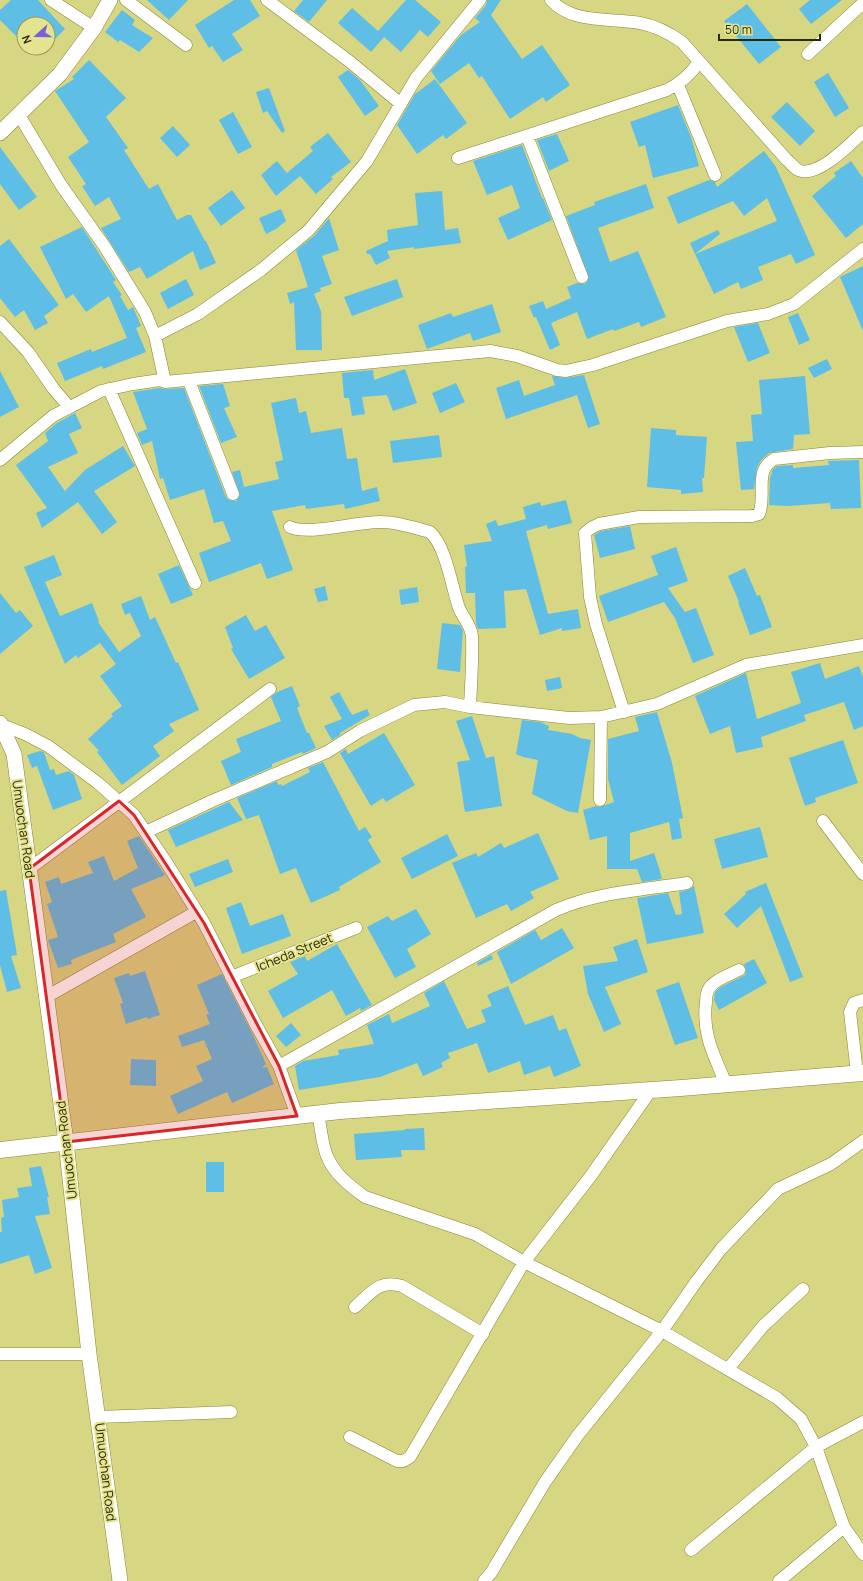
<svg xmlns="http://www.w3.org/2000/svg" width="863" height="1581" font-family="Manrope,sans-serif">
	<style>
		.building { fill: #5fbee5 }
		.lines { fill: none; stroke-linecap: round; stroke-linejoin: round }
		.minor-casing { stroke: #878531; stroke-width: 13 }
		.tertiary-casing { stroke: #878531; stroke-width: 16 }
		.secondary-casing { stroke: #878531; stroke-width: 17 }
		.minor { stroke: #fff; stroke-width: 12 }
		.tertiary { stroke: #fff; stroke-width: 15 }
		.secondary { stroke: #fff; stroke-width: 16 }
		.marked { fill: #d62828; fill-opacity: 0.2; stroke: #d62828; stroke-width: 3; stroke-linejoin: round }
		.labels { text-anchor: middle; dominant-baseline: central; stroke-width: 4; stroke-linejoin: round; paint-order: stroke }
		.street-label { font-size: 13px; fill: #2a2905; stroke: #e4e38f }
	</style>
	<rect width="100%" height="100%" fill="#d7d682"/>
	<path class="building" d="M11 0H38L65 29 48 46V24H24V44L0 20V10Z
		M147 0H188L169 20Z
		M234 0H250L260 16 232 34 243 50 223 62 212 46 209 48 195 25Z
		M303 0H327L309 22 294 11Z
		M406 0H415L441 22 428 37 420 30 401 52 384 37 371 52 338 23 352 8 378 31Z
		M487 0H501L491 15 522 59 542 45 570 85 546 102 543 97 510 119 482 76 479 78 469 63 440 84 431 71 461 35 480 22 475 18 486 5Z
		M810 0H842L811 24 799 9Z
		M747 4 781 47 759 64 724 21Z
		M122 10 135 20 132 25 153 38 139 52 120 40 118 42 105 32Z
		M89 60 126 98 106 117 128 148 124 150 149 189 158 184 177 220 187 215H191L205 241H206L216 263 200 270 193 251 147 279 140 267 129 272 101 228 121 219 109 197 95 206 82 186 86 184 68 157 89 142 55 91 74 79 72 77Z
		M348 70 360 80 379 106 365 116 338 77Z
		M828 73 849 108 835 117 814 82Z
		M435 79 467 123 446 139 443 135 417 154 397 125 415 94Z
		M269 88 285 131 282 133 267 111 263 113 256 92Z
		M787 102 815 131 800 146 771 117Z
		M678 105 691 137 699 166 653 178 645 145 639 147 630 122Z
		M233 112 252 147 238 154 219 120Z
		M173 126 190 145 177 157 160 138Z
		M328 133 351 162 331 177 333 179 316 194 300 176 276 196 261 175 277 161 287 173 313 151 310 147Z
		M557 134 569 161 549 171 537 140Z
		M522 145 542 198H543L552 220 508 240 498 218 520 208 512 185 487 195 473 161Z
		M0 147 37 197 19 210 0 184Z
		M764 151 776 167 815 255 796 264 791 254 758 267 763 280 741 289 738 282 714 294 695 254 777 221 767 198 744 216 733 201 678 224 667 197 709 180 715 182 717 187Z
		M851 161 863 178V224L846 238 812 196 836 176 834 173Z
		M646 184 654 208 598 228 610 262 638 251 666 317 641 327 639 322 614 331 613 329 587 339 577 312 551 323 560 345 550 350 536 317 534 318 529 306 543 301 546 309 571 298 567 287 577 283 585 284 589 278 566 216 595 205 594 202Z
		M232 190 245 208 221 226 208 208Z
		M442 191 445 230 458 228 461 243 414 249V247L387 251 390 258 376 265 370 254H367L366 251 388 241 387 230 418 225 415 193Z
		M281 209 286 221 276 229 266 234 259 218Z
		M329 218 339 250 322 256 332 284 320 288 321 291 314 294 321 311 322 350H296L294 302 290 304 287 293 308 287 296 250 314 236Z
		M82 227 116 280 113 282 122 295 120 296 128 310 133 307 141 326 136 328 146 352 103 369 102 366 65 381 57 363 91 349 92 352 127 338 109 296 86 312 73 294 66 299 40 247Z
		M718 230 720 234 695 254 690 243Z
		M9 239 59 305 44 316 48 323 35 330 24 310 15 317 0 298V246Z
		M863 266V331L840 277Z
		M186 279 194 295 168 309 160 293Z
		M397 279 403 297 352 316 344 297Z
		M492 304 501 332 473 341 470 333 427 349 418 325 451 313 453 317Z
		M798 313 810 340 799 345 788 317Z
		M758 323 770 353 748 362 734 327Z
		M827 359 832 369 814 378 808 368Z
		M405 369 417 403 393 411 387 395 362 397 365 414 352 416 349 398H344L342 373 373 370 374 380Z
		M0 371 19 407 0 417Z
		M584 375 600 424 588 428 577 395 506 419 496 388 519 380 524 396 555 385 552 376 565 378Z
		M805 376 810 434 794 435 793 449 769 453 761 460 757 468 754 489 741 490 736 442 753 441 751 415 762 414 759 380Z
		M456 383 465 402 440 413 432 393Z
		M223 384 230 406 224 408 237 437 221 443 199 386Z
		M159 388 166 389 184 388 226 497 229 500 236 501 240 495 232 472 240 470 244 487 279 479 275 462 283 460 271 403 296 398 299 413 306 411 311 433 342 428 347 459 357 458 362 491 377 487 380 501 345 509 344 504 306 509 305 505 272 511 293 570 267 579 261 563 209 582 199 553 231 541 223 521 214 523 204 489 170 500 163 478 160 479 152 441 142 445 137 433 147 429 133 392Z
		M75 413 82 428 69 434 78 453 48 467 65 491 85 470 123 446 135 466 94 491 117 522 102 534 78 502 42 528 36 513 47 508 16 465 48 441 45 433 57 423Z
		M651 428 676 430V435L707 437 704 478H702L703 492 681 494V490L647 487Z
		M439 435 442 457 393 463 390 441Z
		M859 460 861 508 831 509 830 503 788 506 769 505 770 478 773 469 777 466 793 465V468L829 465 828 461Z
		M566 500 572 523 548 529 547 525 526 531 548 614 578 609 581 628 562 631V628L540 635 526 589 504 591 506 628 478 629 476 624 475 593H466L465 567 467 566 464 545 492 541 486 524 496 520 498 526 526 519 523 507 540 502 541 506Z
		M630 526 635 549 600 558 594 535 601 531Z
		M676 547 688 581 668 588 685 612 696 608 714 655 693 663 675 618 664 602 608 622 599 596 658 575 651 556Z
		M54 555 62 575 45 582 60 616 92 603 99 621 98 622 119 652 141 636 130 613 125 615 121 604 141 596 150 620 155 617 176 663 178 662 199 710 169 724 174 731 153 746 160 756 122 785 97 752 99 751 88 739 113 716 111 714 122 706 100 676 116 664 100 643 78 658 76 655 65 664 24 567Z
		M179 565 193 595 171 604 158 574Z
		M745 568 757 596 760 595 772 627 750 635 738 602H739L728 576Z
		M325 586 328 600 318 602 314 589Z
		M417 587 419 602 401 605 399 590Z
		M0 593 16 613 20 610 33 626 0 654Z
		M246 615 255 631 266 625 285 658 249 679 231 649 233 648 225 627Z
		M442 623 460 625 463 631 460 672 437 669Z
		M820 663 825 679 859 666 863 677V726L854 730 844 702 804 715 806 721 761 737 763 747 736 753 730 726 710 734 695 696 746 673 757 719 801 703 791 672Z
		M560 677 562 688 547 691 545 680Z
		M292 686 300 706 297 708 307 733H309L316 748 303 754 302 752 272 764V767L231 785 221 761 241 752 236 739 281 721 271 697 277 692Z
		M339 692 352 715 367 709 370 715 340 733V735L332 740 324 726 342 719 330 697Z
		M657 712 672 763 683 818 679 819 682 838 672 840 669 822 630 833V861L654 853 659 868 662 879 642 882 637 869H607V836L590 840 583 810 596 806 600 807 614 802 608 779V739L639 731 635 717Z
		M472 716 486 758 494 756 502 806 465 812 457 762 470 760 456 721Z
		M522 720 540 722 549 726 548 730 572 734 580 738 591 740 578 813 567 811 532 794 538 760 523 757 516 754Z
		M384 733 415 785 386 802 383 798 371 806 340 753 346 749 348 754Z
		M843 740 858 783 815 798 816 802 805 806 789 758Z
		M40 751 44 752 50 770 54 769 56 775 69 771 74 775 82 799 53 810 37 766 32 768 27 755Z
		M323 762 359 831 365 827 372 837 368 840 381 862 339 887 340 890 311 903 296 868 280 874 259 815 246 819 237 798 277 781 278 785 281 784 282 786 310 772 308 768Z
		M229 802 243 820 176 847 168 830Z
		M760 827 768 857 722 869 714 839Z
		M538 833 559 879 530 892 534 898 511 911 507 904 476 918 452 863 476 853 478 857 501 843 504 848Z
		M447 834 458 856 412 879 401 858Z
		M139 836 165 875 131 889 146 917 113 934 116 942 71 960 72 964 58 968 48 940 58 937 47 904 52 902 45 882 59 877 61 884 93 873 88 862 104 856 114 881 138 868 127 841Z
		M228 859 233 872 195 887 189 874Z
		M766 883 803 977 790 982 761 906 737 928 724 914 746 894 745 892Z
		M694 886 704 933 647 944 637 898 668 893 676 915 682 914 679 892 688 890Z
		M6 890 17 955 11 956 21 988 7 992 0 965V891Z
		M241 902 250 926 283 914 291 936 242 954 226 908Z
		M416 909 431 934 407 949 416 967 395 978 367 927 388 916 392 921Z
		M562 928 574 948 511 984 497 952 535 930 541 940Z
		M637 939 648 972 605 987 621 1024 604 1032 588 994 583 966 618 961 613 947Z
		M337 944 372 1005 361 1011 360 1008 346 1016 332 990 283 1018 268 991 298 974 290 962 305 956 307 961Z
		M491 955 493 959 478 966 477 963Z
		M754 959 767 983 719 1010 714 1000 715 992 721 987 745 975 746 970 744 964Z
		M145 971 160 1015 148 1019 147 1017 126 1024 120 1004 123 1003 114 978 129 973 130 976Z
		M222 974 253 1035 266 1064 262 1068 267 1067 274 1084 232 1103 227 1092 178 1114 170 1096 203 1081 196 1066 212 1059 204 1040 182 1047 178 1036 210 1024 206 1015 209 1014 197 985Z
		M444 981 467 1029 486 1022 481 1010 492 1006 487 995 508 986 525 1025 553 1015 559 1031 566 1028 581 1066 554 1077 550 1066 524 1075 520 1061 488 1073 477 1043 448 1053 450 1058 441 1063 443 1067 423 1076 417 1063 380 1077 299 1090 295 1066 303 1061 339 1055 338 1050 374 1044 367 1025 389 1014 392 1023 430 1006 424 993Z
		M679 982 698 1038 675 1045 656 990Z
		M291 1023 301 1035 286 1047 276 1036Z
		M131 1059 156 1060V1086L130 1085Z
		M424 1128 425 1150H401L402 1157 356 1160 354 1134 405 1130V1129Z
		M206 1162H224V1192H206Z
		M41 1166 49 1197H47L50 1214 35 1216 52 1268 35 1274 29 1255 0 1264V1232H2L1 1218 4 1217 2 1200 19 1197 17 1188 32 1186 29 1168Z"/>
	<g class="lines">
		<g class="minor-casing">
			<path id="minor" d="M51 0 94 28
				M126 0 186 45
				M267 0 349 61 401 104
				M551 0C572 24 611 18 640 23 656 26 668 32 682 42L786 159C790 162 794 168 798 170 817 179 850 144 863 132
				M808 54 863 3
				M678 85 715 175
				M19 115 61 185 105 247 145 312 155 336 165 382
				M527 136 582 277
				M458 158 667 90C681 83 690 75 699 62
				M0 322 28 352 53 388 69 407
				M155 336 198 314 261 270 309 230 367 161 416 78 480 0
				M189 381 233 494
				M109 389 195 583
				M0 460 53 416 101 391 133 384 160 380 165 382 490 351 517 356 557 370 566 371 593 365 727 321 768 314 794 304 863 249
				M290 527C308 536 359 521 382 522 396 522 416 528 430 532 446 546 452 588 459 608 463 618 471 625 472 636 473 659 471 684 470 707
				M624 712 596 624 590 597 585 533 591 528 599 524 639 517 752 516 759 514C767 494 753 472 774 459L830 453 863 452
				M2 725 25 734 48 746 98 783 134 815 166 862 204 923 256 1025 279 1066 297 1116
				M600 800 601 717
				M823 821 863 874
				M146 832 212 801 327 752 360 731 414 705 445 702 470 707 569 718 601 717 657 704 746 665 863 645
				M29 869 270 689
				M231 977 356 928
				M46 997 196 912
				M279 1066 556 910C597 892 643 890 687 883
				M857 1073 850 1012 854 1003 863 1000
				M726 1084C714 1055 702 1035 706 1002 706 996 707 989 712 985 717 979 731 974 739 970
				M318 1114C321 1127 322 1145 327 1156 334 1174 350 1186 365 1197L475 1234 524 1262 662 1331 777 1398 801 1419 816 1447 844 1527 863 1554
				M355 1307C371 1293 379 1279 402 1286L483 1334
				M0 1354H89
				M728 1369 763 1326 803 1289
				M99 1417 231 1412
				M350 1437 397 1461H403L410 1457 524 1262 590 1177 651 1090
				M691 1550 816 1447 863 1422
				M484 1581 491 1573 545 1482 578 1435 662 1331 696 1282 721 1249 778 1189 831 1164 863 1141
				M779 1581 844 1527"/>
		</g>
		<g class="tertiary-casing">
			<path id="tertiary" d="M0 133 60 74 94 28 110 0
				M0 723 14 754 66 1142 89 1354 120 1581"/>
		</g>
		<g class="secondary-casing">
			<path id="secondary" d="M0 1150 340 1111 681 1088 863 1073"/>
		</g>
		<use href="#minor" class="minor"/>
		<use href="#tertiary" class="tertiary"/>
		<use href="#secondary" class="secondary"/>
	</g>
	<path class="marked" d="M119 801 134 815 204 923 279 1066 297 1116 66 1142 29 869Z"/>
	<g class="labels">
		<g class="street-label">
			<text transform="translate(24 829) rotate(82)">Umuochan Road</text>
			<text transform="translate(294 952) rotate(-22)">Icheda Street</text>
			<text transform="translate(66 1150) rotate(-97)">Umuochan Road</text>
			<text transform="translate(106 1472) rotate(83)">Umuochan Road</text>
		</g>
	</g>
	<g transform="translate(36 36) rotate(249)"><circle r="19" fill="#e4e38f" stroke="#9a9958"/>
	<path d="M0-3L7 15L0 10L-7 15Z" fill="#7761db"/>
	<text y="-6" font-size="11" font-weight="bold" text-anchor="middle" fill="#2a2905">N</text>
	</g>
	<path d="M719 34v6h101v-6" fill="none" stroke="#2a2905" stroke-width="2"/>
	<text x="725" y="34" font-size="12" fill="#2a2905" stroke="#e4e38f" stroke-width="3" paint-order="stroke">50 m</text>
</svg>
